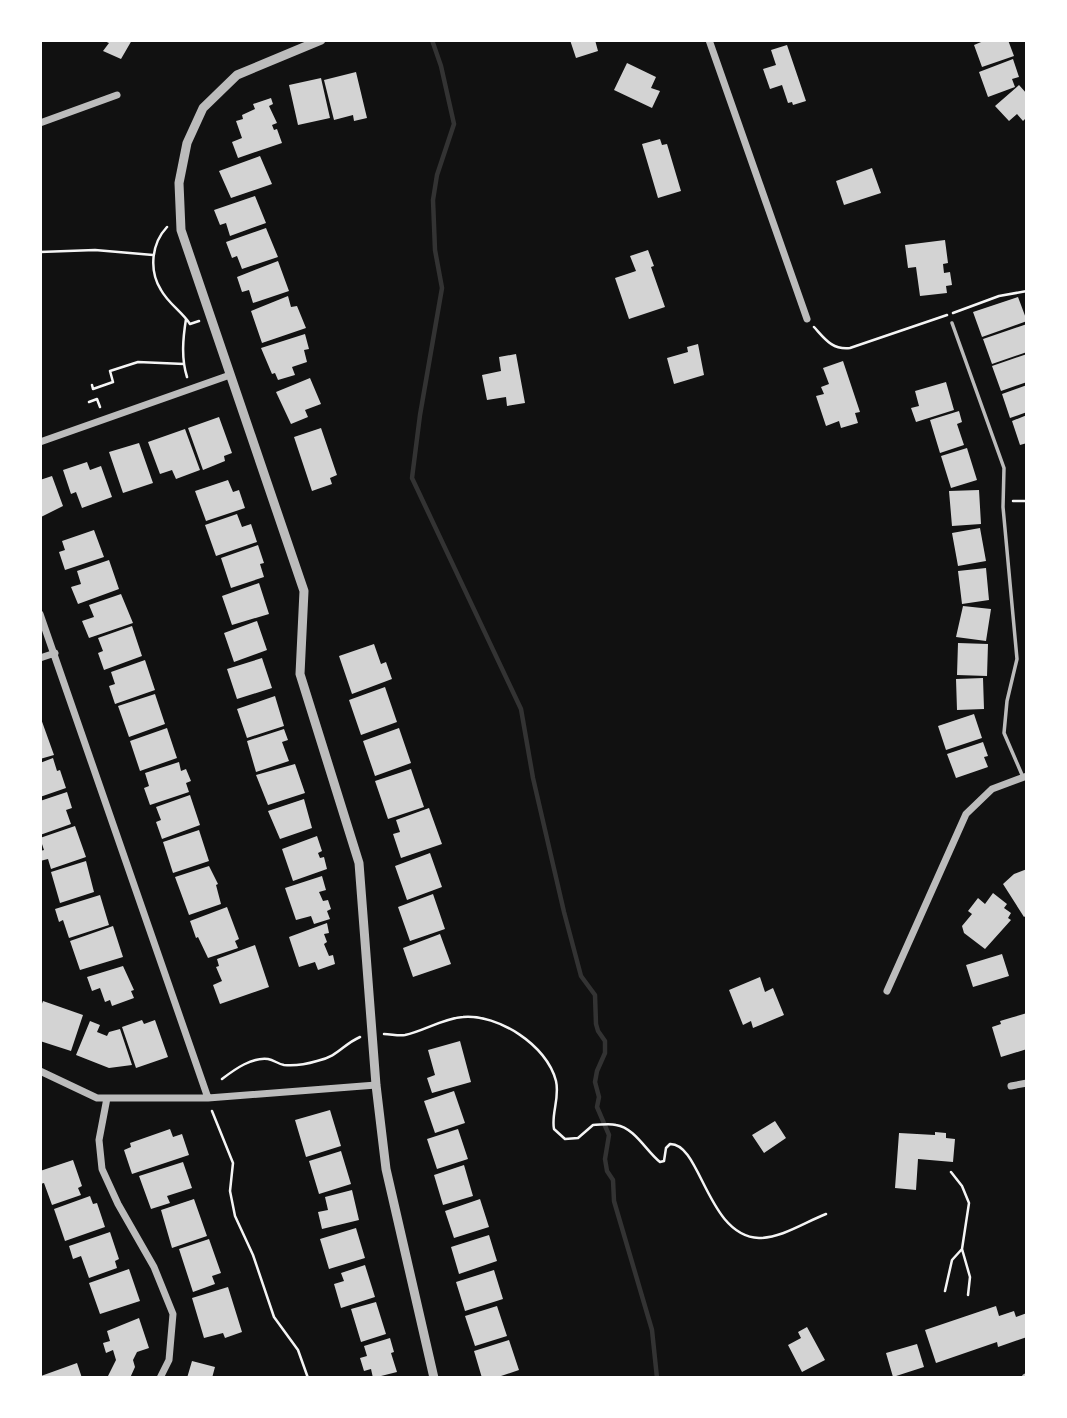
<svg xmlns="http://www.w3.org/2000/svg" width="1067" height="1418" font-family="'Noto Sans',sans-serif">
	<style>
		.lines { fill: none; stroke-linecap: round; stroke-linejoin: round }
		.stream { stroke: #333; stroke-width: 4.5 }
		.building { fill: #d3d3d3 }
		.path { stroke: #f5f5f5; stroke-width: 2.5 }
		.service { stroke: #bcbcbc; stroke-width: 3.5 }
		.minor { stroke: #bcbcbc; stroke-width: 7 }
		.tertiary { stroke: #bcbcbc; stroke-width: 9 }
	</style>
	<rect width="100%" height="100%" fill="#111"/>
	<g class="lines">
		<path class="stream" d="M432 40 441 66 454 124 437 175 433 200 435 250 442 288 420 415 412 478 521 709 533 778 564 912 581 976 595 995 596 1024 598 1031 605 1041V1053L597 1071 595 1082 599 1097 597 1107 609 1135 605 1159 607 1171 613 1180 614 1201 652 1330 657 1378"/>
	</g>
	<path class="building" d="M102 40H132L121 59 103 51 109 43Z
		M570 40H595L598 51 576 58Z
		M986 40H1008L1014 56 982 67 974 45Z
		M787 45 806 101 793 105 792 102 788 103 782 85 770 89 763 69 776 65 771 50Z
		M1013 59 1019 77 1012 79 1015 87 988 97 979 72Z
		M627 63 656 77 651 88 660 91 652 108 614 90Z
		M356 72 367 118 354 121 353 115 334 120 324 80Z
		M321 78 330 118 298 125 289 85Z
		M1019 85 1027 94V117L1023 121 1017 114 1009 121 995 106Z
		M271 98 273 104 269 106 277 123 272 125 274 130 277 129 282 143 238 158 232 142 242 138 236 121 243 119 242 115 255 109 253 104Z
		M660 139 662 145 667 144 681 191 658 198 642 144Z
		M260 156 272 184 231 198 219 171Z
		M872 168 881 193 844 205 836 181Z
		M255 196 266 223 230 236 226 223 220 225 214 210Z
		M266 228 278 257 242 269 237 256 232 258 226 242Z
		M945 240 948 263 943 264 944 273 950 272 952 285 946 286 947 293 920 296 916 267 908 268 905 245Z
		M648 250 654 266 651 267 665 307 629 319 615 278 636 271 630 256Z
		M278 261 289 291 253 303 249 290 242 292 237 277Z
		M288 296 291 307 297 306 306 328 262 343 251 311Z
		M1018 297 1027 321 982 337 973 312Z
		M1027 324V352L992 364 983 339Z
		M305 334 309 349 304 350 307 362 292 367 295 375 278 380 275 373 272 374 261 348Z
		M698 344 704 375 674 384 667 358 688 352 687 347Z
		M516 354 525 403 507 406 506 397 487 400 482 375 501 371 499 357Z
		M1027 354V382L1001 391 992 366Z
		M843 361 860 412 855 413 858 423 841 428 839 421 826 426 816 396 824 394 821 387 829 384 823 368Z
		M310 378 321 404 305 410 308 417 291 424 276 392Z
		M946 382 954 410 916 422 911 408 919 406 915 391Z
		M1027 385V412L1010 418 1002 394Z
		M959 411 962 422 957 424 964 445 940 453 930 420Z
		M1027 415V443L1020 445 1012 421Z
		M219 417 232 453 224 456 225 461 203 470 188 428Z
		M321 428 337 475 330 478 332 484 312 491 294 437Z
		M185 429 200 470 176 479 172 470 160 474 148 442Z
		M139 443 153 483 123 493 109 452Z
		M967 448 977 480 951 488 941 456Z
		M87 462 90 470 101 466 112 497 82 508 76 492 71 494 63 470Z
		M52 476 63 506 41 517 40 480Z
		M228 480 233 492 239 490 245 508 206 521 195 491Z
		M979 490 981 524 952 526 949 491Z
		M237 514 242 527 251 524 257 542 216 556 205 525Z
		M980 528 986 561 958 566 952 533Z
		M94 530 104 557 65 570 59 552 65 550 62 541Z
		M258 545 264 563 260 564 264 577 231 588 221 558Z
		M109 560 119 589 78 604 71 587 81 584 77 571Z
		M986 568 989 600 962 604 958 571Z
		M259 583 269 614 232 625 222 596Z
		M121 594 133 623 89 638 82 621 94 617 89 605Z
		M963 606 991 609 986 641 956 637Z
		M257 621 267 650 234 662 224 633Z
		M132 626 142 656 104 670 98 653 103 651 98 638Z
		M958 643 988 644 987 676 957 675Z
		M374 644 381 664 386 662 392 679 352 694 339 656Z
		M262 658 272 688 237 699 227 669Z
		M145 660 155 690 115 704 109 686 115 684 111 672Z
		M983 678 984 709 957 710 956 679Z
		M385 687 397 722 361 735 349 700Z
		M155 694 165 724 129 737 118 706Z
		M275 696 284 726 247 738 237 709Z
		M974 714 982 738 946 750 938 726Z
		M40 716 54 755 40 759Z
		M167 728 177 758 140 771 130 741Z
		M399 728 411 763 375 776 363 741Z
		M284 729 288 740 282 742 289 761 256 772 247 741Z
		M983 742 988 756 984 757 988 767 956 778 947 754Z
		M53 758 57 771 60 770 66 788 40 797V763Z
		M179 762 181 771 186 769 191 781 186 783 189 792 150 805 144 788 149 786 145 773Z
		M295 764 305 793 268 805 256 775Z
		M411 769 424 807 388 819 375 781Z
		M67 792 72 808 66 810 71 824 40 835V801Z
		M190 795 200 825 162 839 156 822 161 820 156 807Z
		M304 799 312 828 280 839 268 811Z
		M429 808 442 844 401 858 393 834 400 832 396 820Z
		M75 826 86 857 51 869 48 859 40 861V851L44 850 40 838Z
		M199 830 209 861 173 873 163 842Z
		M317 836 322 851 318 853 320 858 324 857 327 869 293 881 282 849Z
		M430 853 442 887 407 900 395 866Z
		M86 861 94 892 60 903 51 872Z
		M209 866 218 884 216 885 221 904 189 915 175 877Z
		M1027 869V915L1024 917 1003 884 1014 874Z
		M322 876 326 890 319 892 323 901 328 900 331 909 327 911 330 919 314 924 311 916 296 920 285 888Z
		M993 893 1007 904 1004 908 1011 913 1008 918 1011 920 985 949 964 933 962 926 972 914 968 911 978 898 985 904Z
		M433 894 445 929 410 941 398 907Z
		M100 895 109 925 69 938 63 920 59 922 55 909Z
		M227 907 239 939 235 941 238 948 208 958 198 937 196 938 190 921Z
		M327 923 329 933 324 934 327 942 324 944 329 956 333 955 335 964 318 970 315 962 299 967 289 937Z
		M113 926 123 957 80 970 70 941Z
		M440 934 451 964 413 977 403 948Z
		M255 945 269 987 220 1004 213 985 222 981 216 967 219 966 217 959Z
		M1002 954 1009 976 973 987 966 965Z
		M123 966 134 990 131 991 134 998 112 1006 110 1000 105 1002 100 988 92 991 87 977Z
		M760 977 765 992 773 988 784 1015 753 1028 751 1021 743 1025 729 990Z
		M43 1001 83 1015 71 1051 40 1041V1009Z
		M1027 1013V1049L1001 1057 992 1027 1001 1024 1000 1021Z
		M142 1020 144 1024 155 1020 168 1057 136 1068 122 1027Z
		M90 1021 100 1025 97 1032 107 1036 109 1032 120 1029 132 1065 109 1068 76 1055Z
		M460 1041 471 1082 432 1093 427 1078 435 1075 428 1050Z
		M454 1091 465 1123 435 1133 424 1101Z
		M330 1110 341 1146 306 1157 295 1120Z
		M775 1121 786 1138 764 1153 752 1135Z
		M170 1129 173 1137 182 1134 189 1155 132 1174 124 1150 131 1147 130 1143Z
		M458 1129 468 1159 437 1169 427 1139Z
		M935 1132 946 1133V1138L955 1139 953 1162 918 1159 916 1190 895 1188 899 1133 935 1135Z
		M341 1151 351 1184 319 1194 309 1161Z
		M73 1160 82 1186 78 1188 81 1195 52 1205 44 1183 40 1184V1171Z
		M183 1162 192 1188 167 1196 170 1203 151 1209 139 1176Z
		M464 1165 473 1196 443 1205 434 1175Z
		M352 1190 359 1220 322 1229 318 1212 328 1210 325 1197Z
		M90 1196 93 1204 97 1203 105 1227 65 1241 54 1209Z
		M194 1199 207 1236 172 1248 161 1210Z
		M480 1199 489 1227 454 1238 445 1211Z
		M356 1228 365 1258 329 1269 320 1239Z
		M110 1232 119 1259 115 1261 117 1268 89 1278 81 1256 73 1259 69 1246Z
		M489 1235 497 1261 459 1274 451 1247Z
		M209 1239 221 1273 212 1276 215 1284 193 1292 179 1249Z
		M365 1265 375 1297 341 1308 334 1284 344 1281 341 1273Z
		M129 1269 140 1301 100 1314 89 1283Z
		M494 1270 503 1299 465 1311 456 1282Z
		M228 1287 242 1332 225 1338 223 1333 204 1338 192 1298Z
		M376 1302 386 1334 361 1342 351 1309Z
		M497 1306 507 1336 475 1346 465 1316Z
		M996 1306 999 1316 1014 1311 1016 1317 1027 1313V1337L998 1347 997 1342 936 1363 925 1330Z
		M139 1318 149 1348 137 1352 133 1360 135 1367 130 1378H107L116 1360 113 1350 106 1353 103 1343 110 1341 107 1331Z
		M807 1327 825 1360 802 1372 788 1345 801 1338 798 1332Z
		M390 1338 394 1352 391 1353 397 1372 373 1378 371 1369 364 1371 360 1358 367 1356 364 1346Z
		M509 1340 519 1370 495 1378H482L474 1351Z
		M917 1344 924 1367 893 1377 886 1353Z
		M192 1361 215 1367 212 1378H187Z
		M77 1363 82 1378H41V1376Z"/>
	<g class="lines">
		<path class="path" d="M167 227C151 244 149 271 161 290 168 303 182 312 190 324L199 321
			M40 252 95 250 153 255
			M953 313 999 296 1027 291
			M186 319C183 338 181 358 187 377
			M814 327C825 339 832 350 850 348L947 315
			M92 385 93 389 113 382 110 371 138 362 184 364
			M89 402 97 399 100 407
			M1013 501H1027
			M384 1034C391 1034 398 1036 405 1035 424 1031 444 1018 463 1017 498 1014 547 1045 556 1081 560 1098 551 1114 554 1129L565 1139 578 1138 593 1125C600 1125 609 1123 616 1125 635 1128 646 1151 660 1162L664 1161 666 1148 670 1144C701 1143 707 1236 759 1238 782 1238 805 1222 826 1214
			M222 1079C235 1069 252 1057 268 1059 274 1060 278 1064 284 1065 294 1066 307 1064 317 1061 339 1056 342 1045 360 1037
			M212 1111 233 1163 230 1191 235 1216 253 1255 274 1317 298 1350 308 1378
			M951 1172 962 1186 969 1203 962 1249 970 1277 968 1295
			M945 1291 952 1260 962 1249"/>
		<path class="service" d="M952 323 1004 468 1003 507 1017 659 1007 701 1004 733 1023 777"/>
		<path class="minor" d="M709 40 807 319
			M40 123 117 95
			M40 442 230 375
			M40 614 208 1098
			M40 658 55 653
			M887 991 966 814 992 789 1027 776
			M40 1071 97 1098H208L376 1085
			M1011 1086 1027 1083
			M107 1098 99 1140 102 1169 118 1204 154 1267 173 1314 169 1360 160 1378"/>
		<path class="tertiary" d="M321 40 237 75 203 108 187 143 179 183 181 230 304 591 300 674 359 863 376 1085 386 1169 434 1378
			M1026 1378H1027"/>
	</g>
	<rect width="1067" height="1418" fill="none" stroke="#ffffff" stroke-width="84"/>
</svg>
